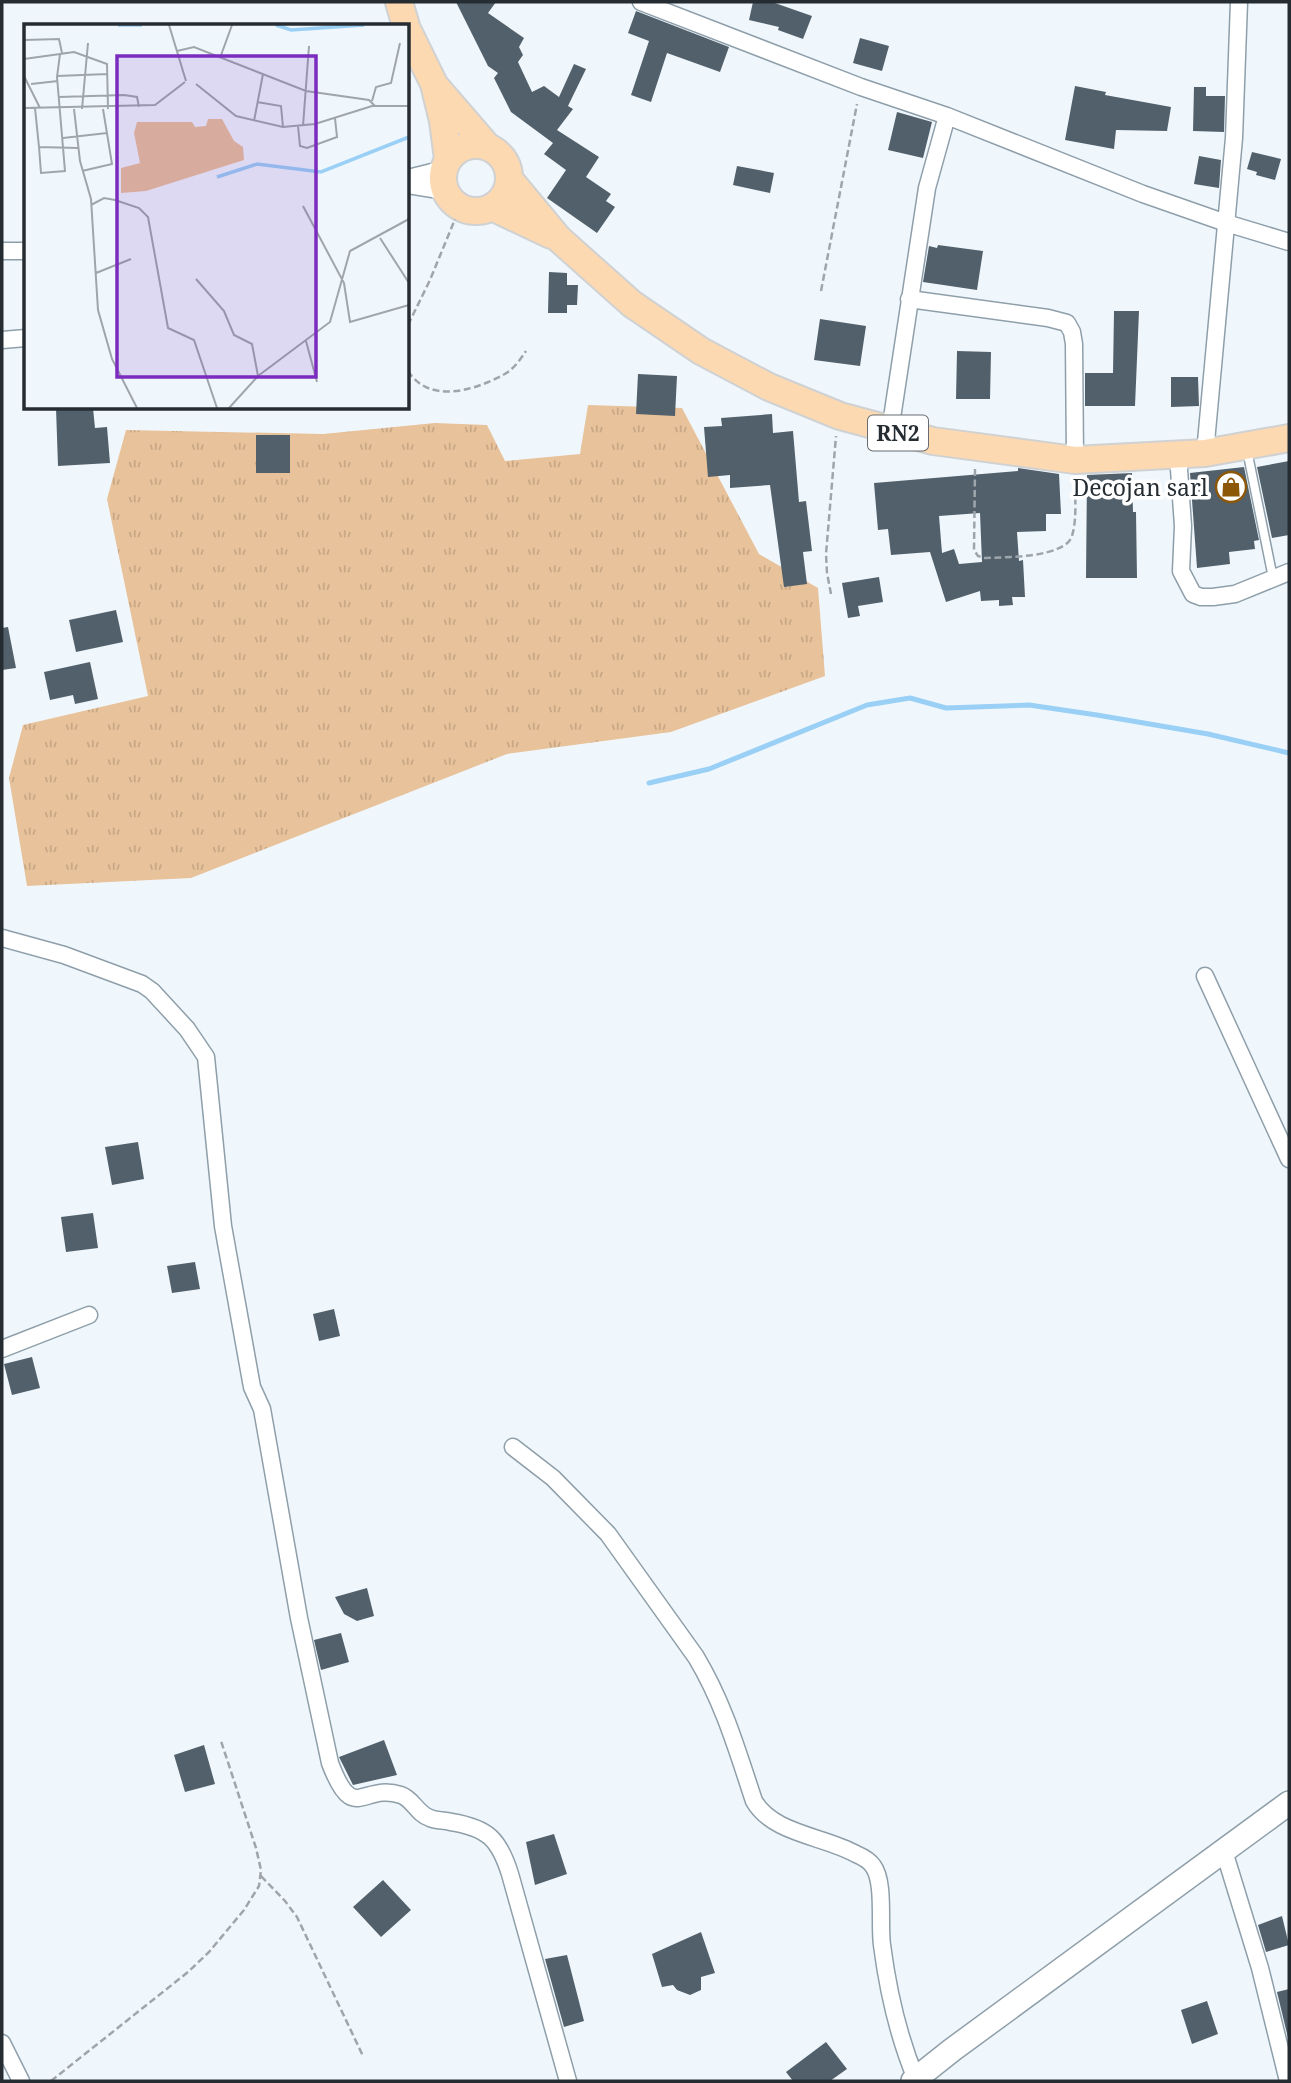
<svg xmlns="http://www.w3.org/2000/svg" width="1291" height="2083" font-family="'Noto Serif',serif">
	<style>
		.grass { fill: url(#grass-tufts) }
		.lines { fill: none; stroke-linecap: round; stroke-linejoin: round }
		.stream { stroke: #9ad0f5; stroke-width: 5 }
		.building { fill: #51606b; fill-rule: evenodd }
		.lane-casing { stroke: #8e9faa; stroke-width: 11 }
		.street-casing { stroke: #8e9faa; stroke-width: 19 }
		.secondary-casing { stroke: #8e9faa; stroke-width: 26 }
		.primary-casing { stroke: #cfd1d2; stroke-width: 30 }
		.path { stroke: #9fa6ab; stroke-width: 2.5; stroke-dasharray: 7 3.5; stroke-linecap: butt }
		.lane { stroke: #fff; stroke-width: 8 }
		.street { stroke: #fff; stroke-width: 16 }
		.secondary { stroke: #fff; stroke-width: 23 }
		.primary { stroke: #fdd9b1; stroke-width: 26 }
		.labels { text-anchor: middle; dominant-baseline: central; stroke-width: 7; stroke-linejoin: round; paint-order: stroke }
		.shield { fill: #fff; stroke: #676c70; stroke-width: 2 }
		.shield-label { font-size: 21px; font-weight: bold; fill: #262d32 }
		.poi-label { font-size: 23px; fill: #262d32; stroke: #fff; text-anchor: end }
		.inset-river { fill: none; stroke: #9ad0f5; stroke-width: 3.5 }
		.inset-road { fill: none; stroke: #9fa6ab; stroke-width: 2 }
		.view { fill: #7b2cbf; fill-opacity: 0.15; stroke: #7b2cbf; stroke-width: 3.5 }
		.inset-edge { fill: none; stroke: #262d32; stroke-width: 3.5 }
	</style>
	<defs>
		<pattern id="grass-tufts" width="24" height="20" patternUnits="userSpaceOnUse" patternTransform="scale(1.75)"><rect width="24" height="20" fill="#e8c29a"/><path d="M3 7l-1-3M5 7V3M7 7l1-3M15 17l-1-3M17 17v-4M19 17l1-3" fill="none" stroke="#c7a785"/></pattern>
	</defs>
	<rect width="100%" height="100%" fill="#f0f7fc"/>
	<path class="grass" d="M588 405 682 408 759 554 818 588 825 676 671 732 507 754 191 878 27 886 9 778 23 725 148 696 107 499 126 430 323 434 435 423 487 425 505 461 580 454Z"/>
	<g class="lines">
		<path class="stream" d="M649 783 709 769 867 705 910 698 946 708 1029 705 1097 715 1208 734 1289 753"/>
	</g>
	<path class="building" d="M456 2H496L488 13 524 38 519 47 523 55 518 62 532 92 544 86 559 97 574 64 586 69 568 106 573 109 557 130 599 157 586 177 611 194 606 201 615 207 597 233 547 198 566 170 544 154 553 143 511 112 494 78 498 73 488 66Z
		M753 2H772L812 16 803 39 778 30 779 27 749 20Z
		M636 11 729 47 720 72 667 53 651 102 631 95 649 41 628 33Z
		M860 38 889 46 882 71 853 63Z
		M1075 86 1106 92 1105 95 1171 107 1167 131 1116 130 1114 149 1065 140Z
		M1194 87H1206V96H1225L1224 132 1193 131Z
		M897 112 932 122 923 158 888 150Z
		M1252 152 1281 159 1275 180 1256 175 1257 172 1247 169Z
		M1199 156 1221 160 1219 188 1194 184Z
		M737 166 774 173 770 193 733 185Z
		M938 245 983 251 977 290 923 282 929 246 937 248Z
		M549 272 567 273V285H578L577 305H567V313H548Z
		M1114 311H1139L1135 406H1085V373H1113Z
		M820 319 866 326 860 366 814 360Z
		M957 351 991 352 990 399H956Z
		M638 374 677 376 675 416 636 414Z
		M1171 377H1198L1199 406 1171 407Z
		M56 408H93L95 428 107 427 110 463 58 466Z
		M772 414 773 433 793 431 799 502 806 501 812 551 803 552 807 584 784 587 770 485 730 488V475L708 477 704 427 722 426 721 418Z
		M256 435H290V473H256Z
		M1289 461V535L1272 538 1257 467Z
		M1244 467 1259 540 1254 541 1255 549 1229 552 1230 564 1197 568 1190 473Z
		M1018 468 1059 474 1061 514H1046V531L1017 532 1019 561 1023 560 1025 597H1012L1013 605 999 606V600L981 601 980 591 946 602 930 552 891 555 888 529 878 530 874 483 1018 471ZM980 513 982 562 959 564 954 549 942 553 939 516Z
		M1132 473 1133 512H1136L1137 578H1086L1087 475Z
		M879 577 883 602 858 606 860 616 848 618 842 583Z
		M116 610 123 642 76 652 69 620Z
		M8 627 16 668 2 670V628Z
		M90 662 98 699 75 704 73 695 50 700 44 672Z
		M138 1142 144 1179 112 1185 105 1147Z
		M93 1213 98 1248 66 1252 61 1217Z
		M195 1262 200 1289 172 1293 167 1266Z
		M334 1309 340 1336 319 1341 313 1314Z
		M32 1357 40 1388 12 1395 4 1364Z
		M367 1588 374 1616 357 1621 344 1614 335 1597Z
		M341 1633 349 1662 321 1670 314 1640Z
		M384 1740 397 1775 353 1785 339 1757Z
		M204 1745 215 1784 185 1792 174 1755Z
		M554 1834 567 1874 535 1885 526 1842Z
		M383 1880 411 1910 381 1937 353 1907Z
		M1282 1916 1289 1945 1266 1952 1258 1925Z
		M701 1932 715 1973 701 1977V1990L690 1995 677 1990 673 1985 662 1987 652 1954Z
		M567 1955 584 2021 564 2027 545 1959Z
		M1289 1989V2042L1277 1992Z
		M1207 2001 1218 2034 1192 2044 1181 2010Z
		M826 2042 847 2069 830 2081H793L786 2072Z"/>
	<g class="lines">
		<g class="lane-casing">
			<path id="lane" d="M1247 450 1273 578"/>
		</g>
		<g class="street-casing">
			<path id="street" d="M641 2 861 87 947 116 1143 194 1226 223 1289 242
				M408 178 444 169
				M408 185 445 191
				M2 251H26
				M909 299 1048 318 1067 323 1072 332 1074 344 1075 460
				M2 340 26 338
				M890 431 927 188 947 116
				M1205 453 1234 138 1239 2
				M1178 455 1183 526 1181 571 1193 594 1201 597H1213L1235 594 1289 572
				M2 938 64 955 142 984 152 991 187 1029 206 1057 223 1226 252 1387 262 1409 299 1618 330 1763C354 1826 362 1782 401 1795 413 1799 417 1814 430 1818 436 1821 444 1820 451 1822 488 1828 499 1839 510 1874L568 2081
				M1205 976 1289 1159
				M2 1349 89 1315
				M513 1447 553 1478 608 1534 696 1657C724 1704 737 1750 754 1801 773 1834 824 1836 856 1854 863 1857 869 1860 873 1866 885 1882 879 1924 882 1945 888 1991 898 2036 916 2079
				M1224 1851 1260 1968 1288 2081
				M2 2043 21 2081"/>
		</g>
		<g class="secondary-casing">
			<path id="secondary" d="M913 2081 952 2050 1289 1803"/>
		</g>
		<g class="primary-casing">
			<path id="primary" d="M399 2 406 26
				M408 31 434 84 443 121 448 159
				M437 88 487 146
				M443 178a33 33 0 1 1 66 0a33 33 0 1 1-66 0Z
				M510 180 559 239 632 304 701 351 769 387 840 416 933 441 1075 460 1205 453 1289 438
				M492 207 551 235"/>
		</g>
		<path class="path" d="M821 291 857 104
			M408 325 430 280 460 207
			M408 371C429 404 473 391 503 375 513 370 520 360 526 351
			M975 469 974 550 978 556 985 558C1005 557 1065 558 1072 536 1077 519 1075 499 1075 481
			M831 594 827 573 826 554 836 436
			M261 1876 285 1901 297 1917 363 2056
			M51 2081 188 1972 209 1952 244 1910 259 1886 261 1870 256 1848 221 1741"/>
		<use href="#lane" class="lane"/>
		<use href="#street" class="street"/>
		<use href="#secondary" class="secondary"/>
		<use href="#primary" class="primary"/>
	</g>
	<defs>
		<g id="shop-ring" transform="scale(1.575)"><circle r="9.5" fill="#fff" stroke="#8c5707" stroke-width="1.5"/><path d="M-5-2.5h2.3a2.7 3.5 0 0 1 5.4 0H5L5.5 6h-11ZM-1.5-2.5h3a1.5 2.3 0 0 0-3 0Z" fill="#8c5707"/></g>
	</defs>
	<g fill-rule="evenodd">
		<use href="#shop-ring" x="1231" y="487"/>
	</g>
	<g class="labels">
		<rect class="shield" x="868" y="415.5" width="60" height="35" rx="5"/>
		<g class="shield-label">
			<text x="898" y="433">RN2</text>
		</g>
		<g class="poi-label">
			<text x="1208" y="487">Decojan sarl</text>
		</g>
	</g>
	<g transform="translate(24 24)">
		<rect width="385" height="385" fill="#f0f7fc"/>
		<path d="M184 95H198L210 117 219 123 220 136 122 167 97 169V144L116 139 110 109 113 98H168L171 103 182 102Z" fill="#e8c29a"/>
		<path class="inset-river" d="M94 1H118M252 1 267 6 340 1M193 153 233 140 297 148 385 113"/>
		<path class="inset-road" d="M145 1 162 57M0 16 35 15 38 29M153 27 170 23 282 67 345 76 351 82M196 34 208 1M0 35 36 30M0 52 16 84M33 52 84 50M7 60 34 57M172 60 212 92 259 103 291 100 348 82H385M35 73 100 71 113 73 115 83M348 77 352 63 367 59 376 19M233 78 257 82 259 103M0 84 131 81 161 58M11 84 15 123 54 124M50 85 56 137 67 175 74 286 88 335 113 384M58 85 64 19M230 97 239 50M274 102 276 122 283 124 313 113 311 94M279 102 285 22M39 114 83 109M15 123 17 149 41 147 33 53 36 30 50 28 83 40 84 85M58 147 88 140 79 85M67 181 80 174 91 176 115 184 124 193 144 304 170 316 193 384M279 182 320 259 326 298 385 281M356 214 385 259M72 249 107 235M172 255 200 287 210 311 228 320 234 352M282 317 293 358M205 384 234 352 306 298 326 227 385 195"/>
		<path class="view" d="M93 32H292V353H93Z"/>
		<rect width="385" height="385" class="inset-edge"/>
	</g>
	<rect width="1291" height="2083" fill="none" stroke="#262d32" stroke-width="7"/>
</svg>
